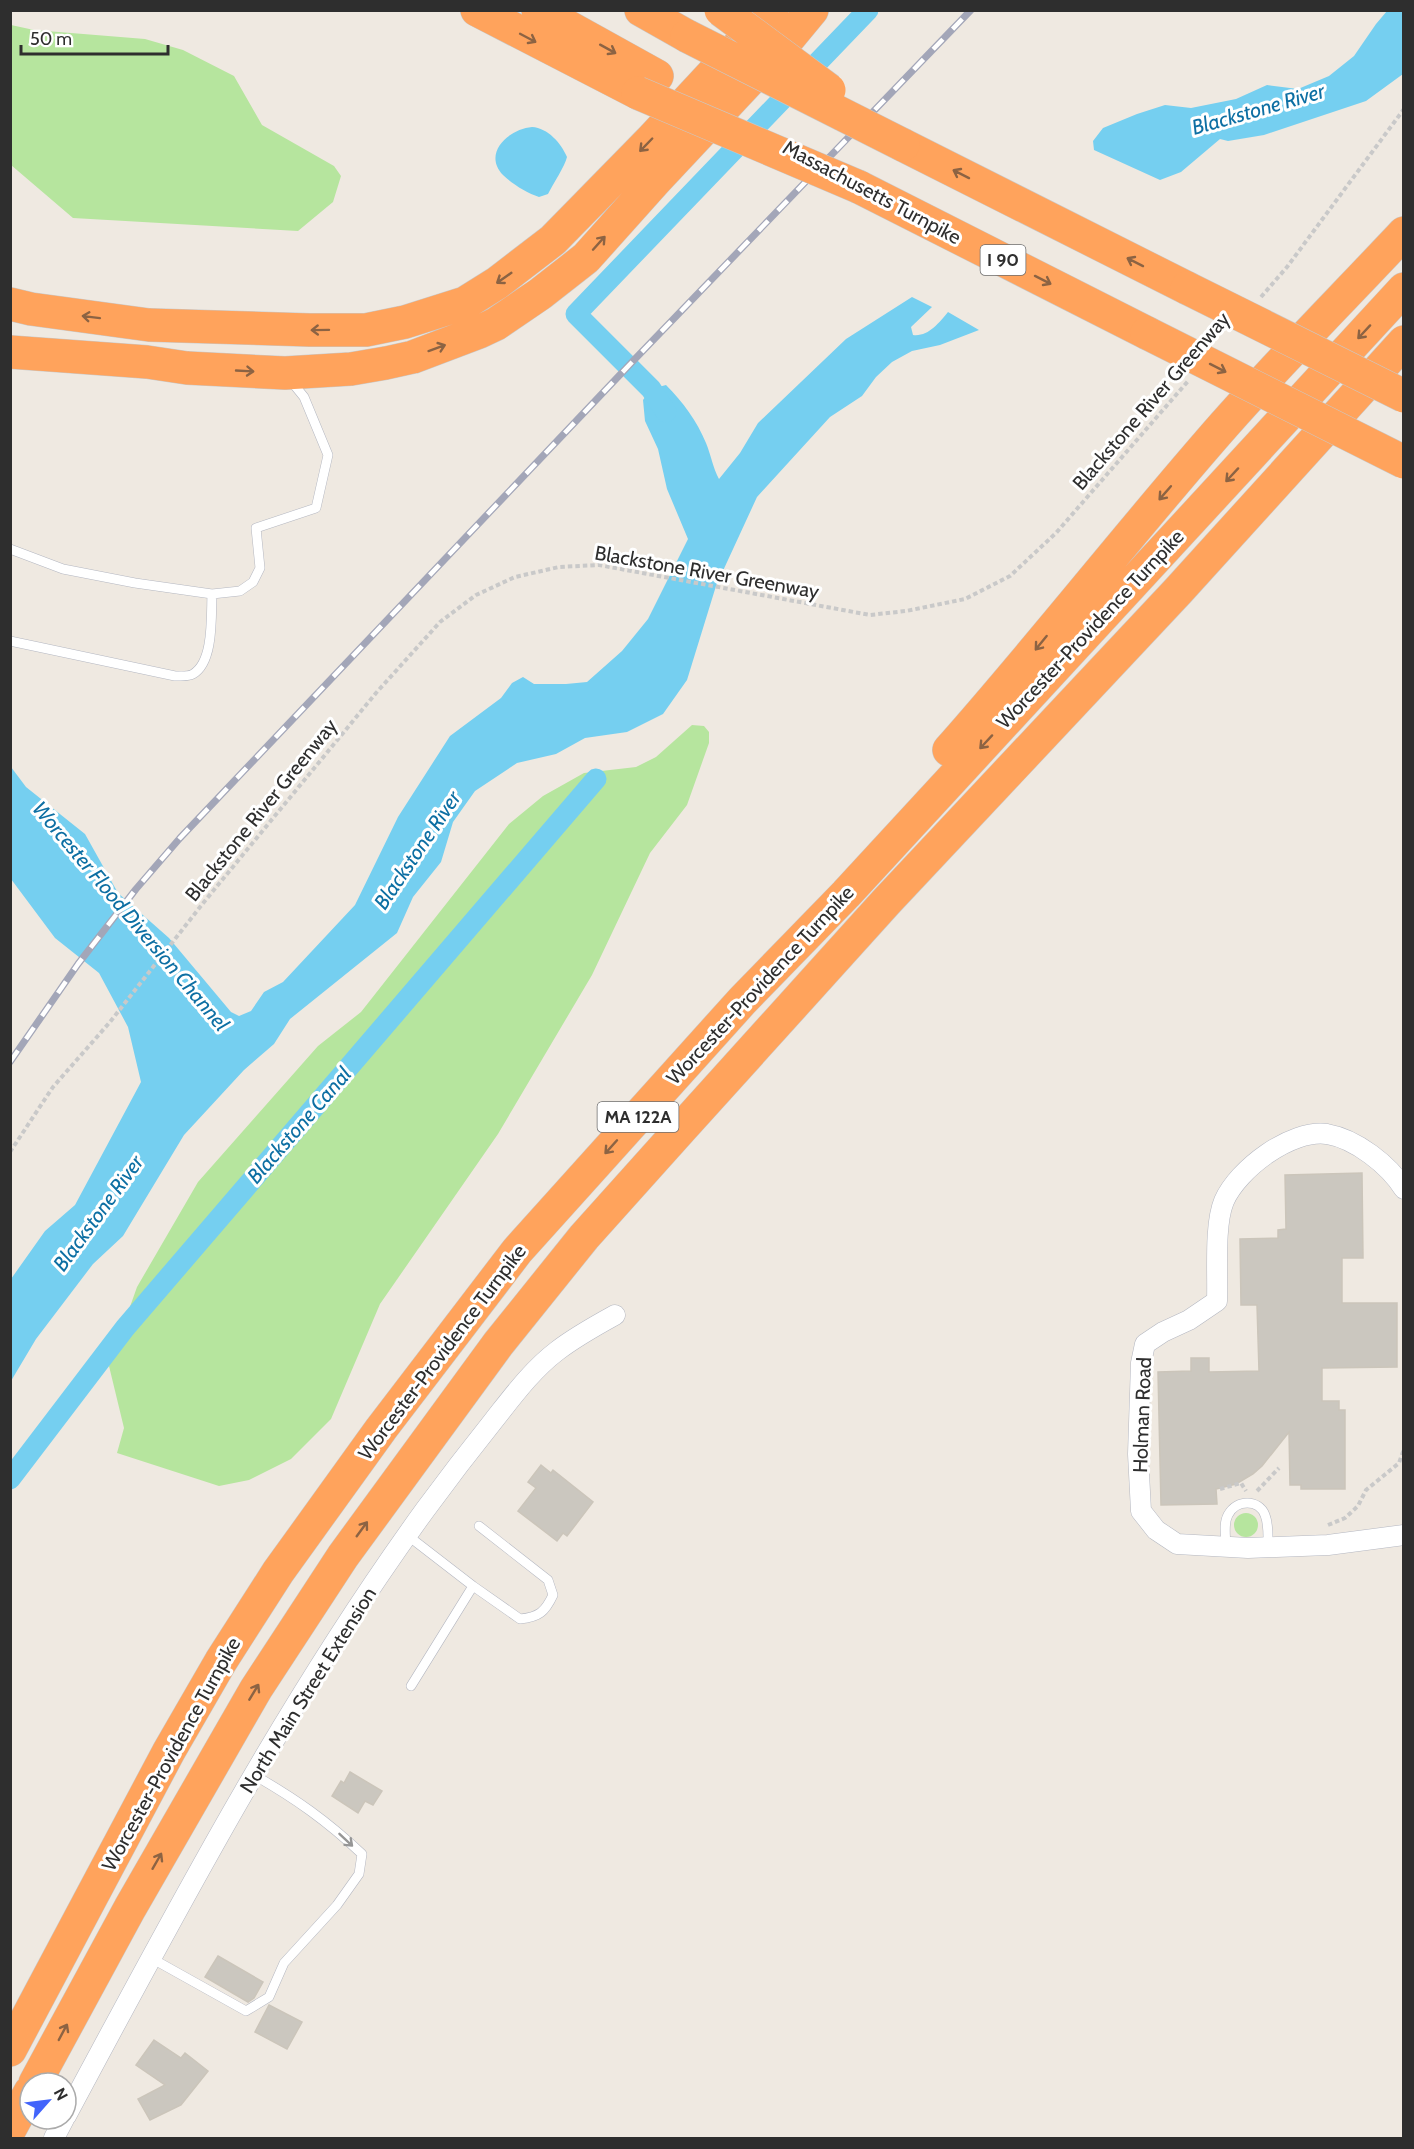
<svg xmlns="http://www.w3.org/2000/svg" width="1414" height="2149" font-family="Cabin,sans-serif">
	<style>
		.green { fill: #b6e59e }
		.water { fill: #75cff0 }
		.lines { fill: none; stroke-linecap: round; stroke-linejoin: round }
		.canal { stroke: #75cff0; stroke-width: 21 }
		.building { fill: #cbc7bf; stroke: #cbc5ba; stroke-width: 1.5 }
		.lane-casing { stroke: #b4b7c1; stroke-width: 10 }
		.street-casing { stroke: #b4b7c1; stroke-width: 21 }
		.highway-casing { stroke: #c9c9c9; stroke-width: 34 }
		.path { stroke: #c9c9c9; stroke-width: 4; stroke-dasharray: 4.5 3; stroke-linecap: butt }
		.lane { stroke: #fff; stroke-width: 9 }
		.street { stroke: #fff; stroke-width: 20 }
		.highway { stroke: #ffa35c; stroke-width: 33 }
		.rail-casing { stroke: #a3a6b8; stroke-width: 7 }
		.rail { stroke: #fff; stroke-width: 4.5; stroke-dasharray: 14; stroke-linecap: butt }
		.highway-bridge-casing { stroke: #c9c9c9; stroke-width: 34; stroke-linecap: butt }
		.highway-bridge { stroke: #ffa35c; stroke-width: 33 }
		.oneway { stroke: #8c6343 }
		.oneway2 { stroke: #969696 }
		.labels { text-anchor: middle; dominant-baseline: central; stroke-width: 6; stroke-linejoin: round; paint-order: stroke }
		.shield { fill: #fff; stroke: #6d6d6d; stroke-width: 1.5 }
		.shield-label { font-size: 18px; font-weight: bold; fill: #2e2e2e }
		.street-label { font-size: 20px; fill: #2e2e2e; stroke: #fff }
		.water-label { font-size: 21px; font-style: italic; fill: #0d6fa3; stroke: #fff }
	</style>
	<rect width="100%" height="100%" fill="#efe9e1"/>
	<path class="green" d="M11 25 34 30 145 39 183 50 234 76 262 125 334 166 341 176 333 202 298 231 73 218 11 165Z
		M692 725 704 726 709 732V743L687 805 650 853 592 975 498 1134 380 1304 331 1419 291 1459 249 1480 219 1486 117 1453 124 1428 109 1366 137 1287 198 1182 318 1046 361 1012 509 824 543 796 584 773 636 767 656 757Z
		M1234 1525a12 12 0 1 1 24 0a12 12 0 1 1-24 0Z"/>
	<path class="water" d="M1387 11H1403V74L1366 101 1264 135 1228 141 1220 139 1181 172 1160 180 1094 150 1093 141 1103 128 1137 114 1165 105 1191 108 1236 99 1267 85 1298 89 1329 76 1354 56 1376 24Z
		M532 127C548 128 561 143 567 157 565 166 553 184 548 194L539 197C527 193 512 184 503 175 482 153 509 129 532 127Z
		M912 297 932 307 911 327 913 335C928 337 939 323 948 312L979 330 940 345 912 351 892 362 876 377 862 396 830 417 757 497 716 586 687 680 663 714 627 732 585 738 556 754 517 763 475 791 453 822 441 862 413 897 397 933 290 1019 274 1044 244 1070 184 1135 123 1236 93 1264 36 1339 11 1381V1279L45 1231 75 1205 141 1082 128 1027 99 973 55 938 11 879V767L26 787 85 834 118 893 169 938 231 1012 239 1016 251 1011 264 992 283 982 355 905 398 817 450 736 501 698 512 683 523 677 534 684H566L587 682 622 651 648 619 688 539 667 489 658 449 645 421 643 400 651 389 666 385C683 402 697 421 706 443 711 455 713 468 719 479L740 453 758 423 846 339Z"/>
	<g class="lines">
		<path class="canal" d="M666 412 651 389 576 314 868 10
			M10 1479 125 1328 596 779"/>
	</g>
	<path class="building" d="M1362 1173 1363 1258H1342V1303H1397V1367L1322 1368V1401H1339V1410H1345V1489H1301V1485H1290L1289 1432 1262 1466 1253 1474 1236 1484 1216 1489 1217 1504 1161 1505 1158 1372 1191 1371V1358H1209V1372L1259 1371 1257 1305H1241L1240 1239 1278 1238V1230L1286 1229 1285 1175Z
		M541 1465 551 1473 553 1470 593 1502 567 1536 563 1533 557 1541 518 1511 536 1488 528 1482Z
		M350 1772 382 1791 373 1805 365 1801 358 1813 332 1796 341 1781 344 1783Z
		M218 1956 263 1982 254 1998 248 2002 205 1977Z
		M269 2005 302 2022 287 2049 255 2032Z
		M154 2040 181 2058 185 2053 208 2071 181 2105 150 2120 138 2099 165 2085 136 2065Z"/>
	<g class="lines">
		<g class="lane-casing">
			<path id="lane" d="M10 549 63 569 135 583 212 594 240 591 253 582 260 568 256 528 316 508 328 455 304 397 291 381
				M10 641 175 676C180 676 188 677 193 674 214 662 211 616 212 594
				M407 1535 473 1586 520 1619C539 1617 545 1612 553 1595L548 1580 479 1526
				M1226 1548C1226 1537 1223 1524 1228 1515 1236 1499 1259 1499 1265 1515 1269 1525 1268 1538 1268 1548
				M411 1686 473 1586
				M151 1958 246 2011 269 1997 284 1963 337 1905 359 1874 362 1854C327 1821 296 1799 254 1775"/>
		</g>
		<g class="street-casing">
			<path id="street" d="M1404 1189C1389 1165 1356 1139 1327 1134 1291 1129 1238 1169 1224 1201 1214 1225 1218 1273 1217 1301L1189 1320 1163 1332 1145 1344 1141 1363 1138 1454 1141 1511 1156 1530 1177 1544 1248 1548 1328 1545 1404 1535
				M66 2116C177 1909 287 1700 425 1510 447 1480 470 1450 494 1420 513 1396 532 1370 557 1351 575 1337 595 1326 615 1315
				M54 2138 64 2119"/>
		</g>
		<g class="highway-casing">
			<path id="highway" d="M477 10 638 93
				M538 10 657 76
				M641 10 687 36
				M903 145 1187 288
				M859 187 1147 333
				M10 304 31 309 149 325 310 330H366L405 322 465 303 497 283 553 240 651 140 772 10
				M10 352 147 362 187 368 285 373 351 369 386 363 413 357 479 332 496 324 540 294 586 258 655 181 788 39 812 10
				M949 750C1043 644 1129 533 1223 426 1281 360 1343 298 1404 233
				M10 2050 169 1751 221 1661 278 1572 381 1429 517 1251 742 1001 846 894 1404 289
				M35 2083 130 1908 256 1689 343 1556 498 1344 584 1237 680 1130 886 902 1178 591 1404 342
				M10 2129 30 2092"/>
		</g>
		<path class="path" d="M1261 297 1287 267 1404 109
			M10 1152 53 1087 110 1022 204 902 376 693 440 622 476 595 515 577 559 567 599 565 870 615 906 611 965 599 1010 576 1056 533 1189 380
			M1220 1489 1241 1483 1246 1491
			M1257 1491 1279 1468
			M1328 1525 1345 1518 1358 1506 1366 1490 1399 1463 1404 1449"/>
		<use href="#lane" class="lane"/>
		<use href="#street" class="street"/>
		<use href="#highway" class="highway"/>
		<g class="rail-casing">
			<path id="rail" d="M10 1062 78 964 136 889 180 838 634 360 971 10"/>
		</g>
		<use href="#rail" class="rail"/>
		<g class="highway-bridge-casing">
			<path id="highway-bridge" d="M721 10 829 90
				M687 36 903 145
				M638 93 859 187
				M1187 288 1404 396
				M1147 333 1404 462"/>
		</g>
		<use href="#highway-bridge" class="highway-bridge"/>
	</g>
	<defs><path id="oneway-shaft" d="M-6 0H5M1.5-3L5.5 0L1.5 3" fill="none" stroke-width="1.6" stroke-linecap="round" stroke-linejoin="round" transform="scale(1.5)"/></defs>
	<g class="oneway">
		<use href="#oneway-shaft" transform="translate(528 38) rotate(28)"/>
		<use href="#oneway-shaft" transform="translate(608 49) rotate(29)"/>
		<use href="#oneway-shaft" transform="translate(646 145) rotate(134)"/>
		<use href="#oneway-shaft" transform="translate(961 174) rotate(-153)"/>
		<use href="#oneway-shaft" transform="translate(599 243) rotate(-48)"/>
		<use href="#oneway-shaft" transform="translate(1135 262) rotate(-153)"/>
		<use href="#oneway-shaft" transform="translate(504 278) rotate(145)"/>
		<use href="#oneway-shaft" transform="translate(1043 280) rotate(27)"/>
		<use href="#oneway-shaft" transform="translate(91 317) rotate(-173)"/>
		<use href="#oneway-shaft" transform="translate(320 330) rotate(179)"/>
		<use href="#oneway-shaft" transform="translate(1364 332) rotate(133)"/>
		<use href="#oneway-shaft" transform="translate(437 348) rotate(-20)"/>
		<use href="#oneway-shaft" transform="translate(1218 368) rotate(27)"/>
		<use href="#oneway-shaft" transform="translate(245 371) rotate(3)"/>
		<use href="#oneway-shaft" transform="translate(1232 475) rotate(133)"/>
		<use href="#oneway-shaft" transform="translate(1165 493) rotate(131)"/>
		<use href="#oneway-shaft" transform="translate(1041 643) rotate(129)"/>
		<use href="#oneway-shaft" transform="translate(986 742) rotate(133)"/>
		<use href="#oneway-shaft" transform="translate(611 1147) rotate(132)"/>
		<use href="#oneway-shaft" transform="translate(362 1529) rotate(-54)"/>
		<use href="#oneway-shaft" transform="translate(254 1692) rotate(-59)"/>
		<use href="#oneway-shaft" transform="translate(157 1861) rotate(-60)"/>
		<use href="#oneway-shaft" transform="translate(63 2032) rotate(-62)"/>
	</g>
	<use class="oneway2" href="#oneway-shaft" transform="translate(346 1840) rotate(43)"/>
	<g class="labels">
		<g class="shield">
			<rect x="980.5" y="245" width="45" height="30" rx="4.5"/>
			<rect x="597.5" y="1102" width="81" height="30" rx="4.5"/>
		</g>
		<g class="shield-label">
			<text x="1003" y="260">I 90</text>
			<text x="638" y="1117">MA 122A</text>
		</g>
		<g class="street-label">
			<text transform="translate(872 192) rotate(28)">Massachusetts Turnpike</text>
			<text transform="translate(1151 401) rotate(-49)">Blackstone River Greenway</text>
			<text transform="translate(707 572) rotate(10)">Blackstone River Greenway</text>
			<text transform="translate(1090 629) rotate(-47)">Worcester-Providence Turnpike</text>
			<text transform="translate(261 810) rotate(-51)">Blackstone River Greenway</text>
			<text transform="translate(760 985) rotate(-47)">Worcester-Providence Turnpike</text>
			<text transform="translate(442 1352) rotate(-53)">Worcester-Providence Turnpike</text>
			<text transform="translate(1142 1415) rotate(-88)">Holman Road</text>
			<text transform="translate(308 1690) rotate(-58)">North Main Street Extension</text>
			<text transform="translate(171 1754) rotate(-61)">Worcester-Providence Turnpike</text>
		</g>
		<g class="water-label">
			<text transform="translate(1258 109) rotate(-16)">Blackstone River</text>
			<text transform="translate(417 850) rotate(-56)">Blackstone River</text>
			<text transform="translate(131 916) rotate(50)">Worcester Flood Diversion Channel</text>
			<text transform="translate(299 1125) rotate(-49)">Blackstone Canal</text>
			<text transform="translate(98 1213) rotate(-54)">Blackstone River</text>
		</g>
	</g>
	<rect width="1414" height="2149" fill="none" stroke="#2e2e2e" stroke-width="24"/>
	<g transform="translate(48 2101) rotate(62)"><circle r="28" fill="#ffffff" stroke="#ababab" stroke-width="1.5"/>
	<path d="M0-4.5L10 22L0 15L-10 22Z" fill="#4264fb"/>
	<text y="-9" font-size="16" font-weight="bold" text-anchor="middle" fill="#2e2e2e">N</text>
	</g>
	<path d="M21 45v9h147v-9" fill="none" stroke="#2e2e2e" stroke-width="3"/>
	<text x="30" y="45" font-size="18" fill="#2e2e2e" stroke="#ffffff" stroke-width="4.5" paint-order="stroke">50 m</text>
</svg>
